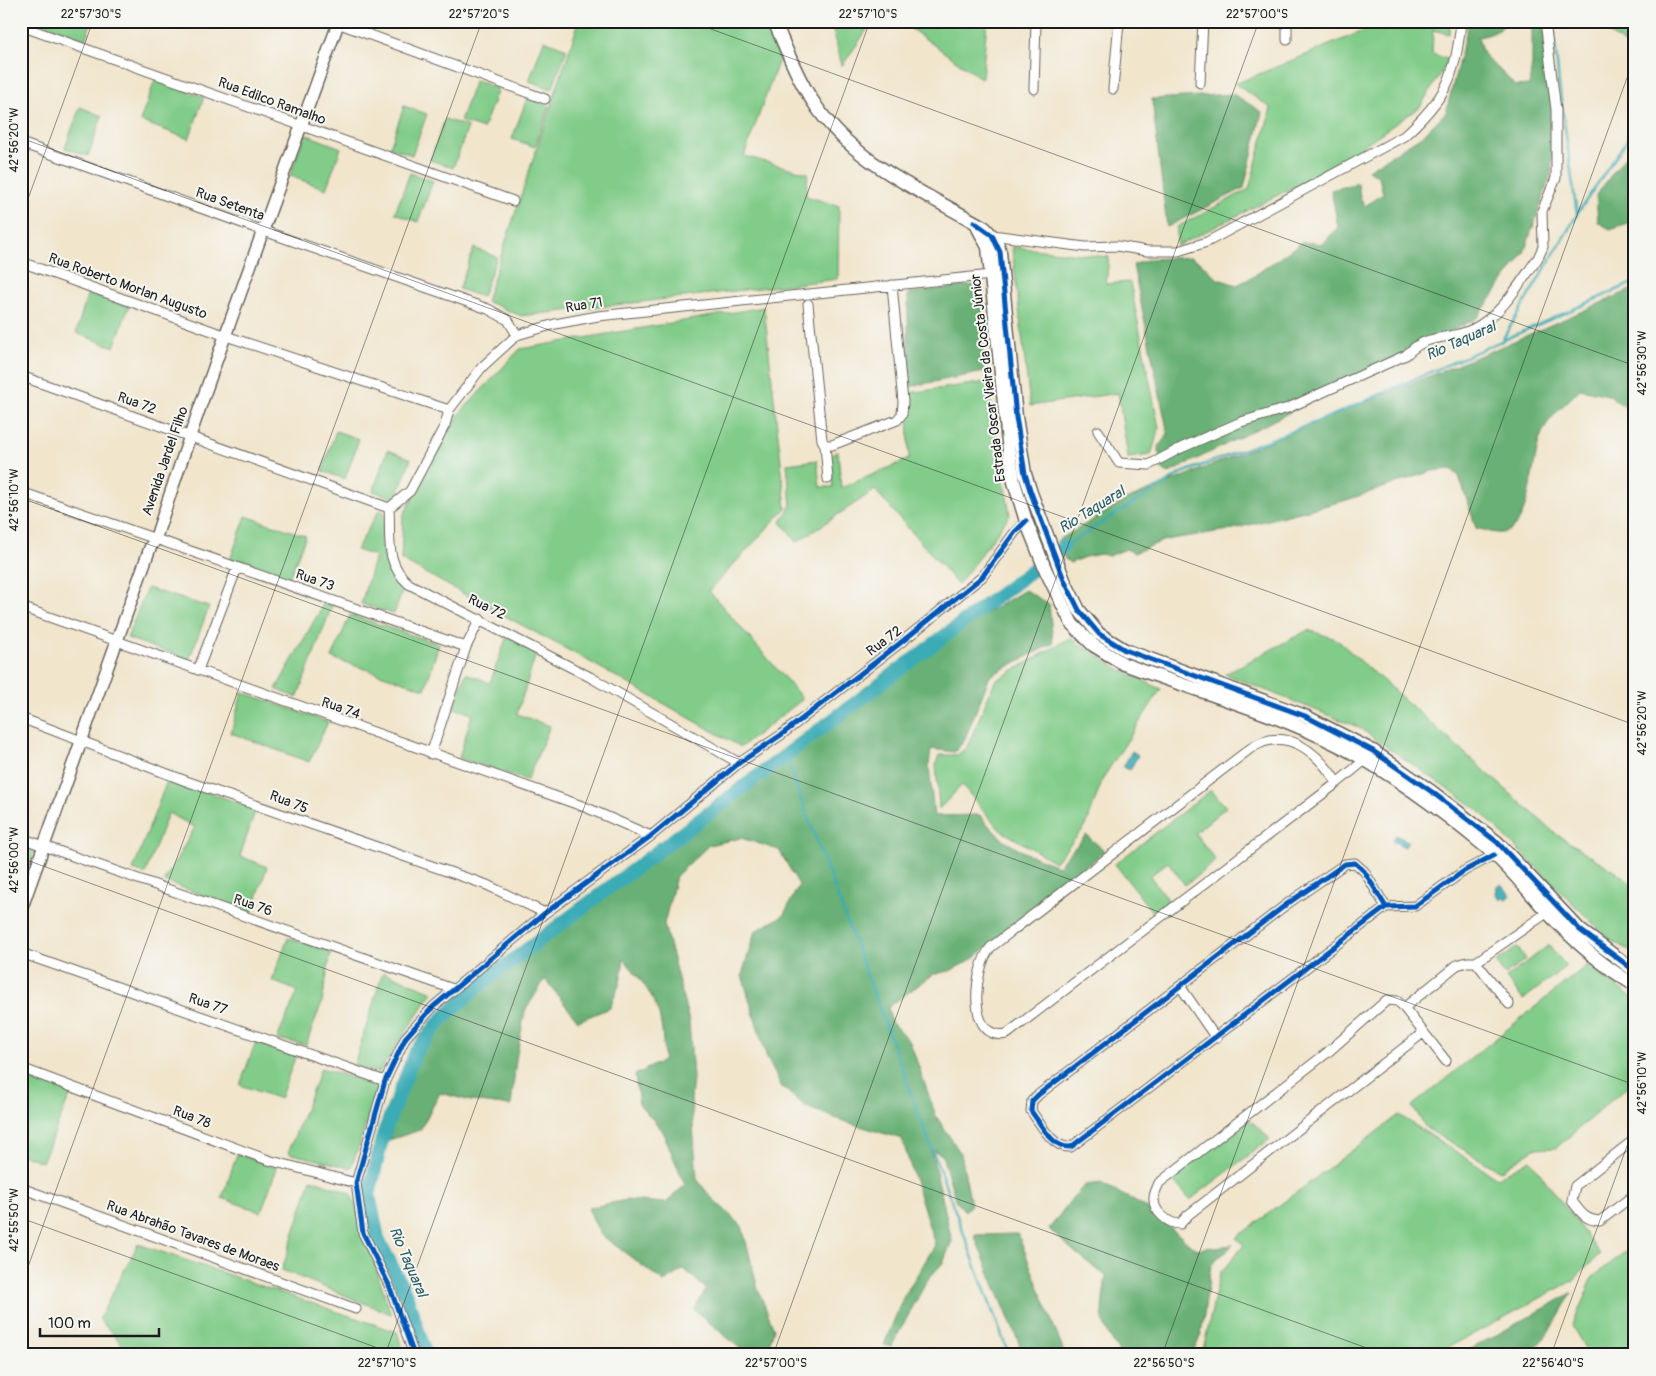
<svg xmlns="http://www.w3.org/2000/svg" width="1656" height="1376" font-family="Pangolin,sans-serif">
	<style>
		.green { fill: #81cc89; stroke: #4e7452 }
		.forest { fill: #68b075; stroke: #426648 }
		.water { fill: #3aabb6; stroke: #2b6469 }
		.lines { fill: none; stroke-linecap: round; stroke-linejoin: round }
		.stream { stroke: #3aabb6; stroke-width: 2.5 }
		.river { stroke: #3aabb6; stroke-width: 14 }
		.street-casing { stroke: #67625a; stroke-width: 11 }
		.secondary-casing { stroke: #67625a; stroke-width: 14 }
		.primary-casing { stroke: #67625a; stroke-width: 15 }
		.street { stroke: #fff; stroke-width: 9 }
		.secondary { stroke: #fff; stroke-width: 11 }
		.primary { stroke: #fff; stroke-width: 12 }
		.cycleway-casing { stroke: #f6f6f2; stroke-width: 8 }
		.cycleway { stroke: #0057b8; stroke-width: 5 }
		.ticks { fill: none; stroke: #1c1c1c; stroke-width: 1; stroke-opacity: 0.45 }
		.labels { text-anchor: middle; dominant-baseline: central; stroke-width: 4; stroke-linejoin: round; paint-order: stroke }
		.street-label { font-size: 14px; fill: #1c1c1c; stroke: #f6f6f2 }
		.water-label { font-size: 15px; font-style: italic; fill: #2a5c61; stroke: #f6f6f2 }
		.neatline { fill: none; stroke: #1c1c1c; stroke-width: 2 }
		.ticks-label { font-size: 12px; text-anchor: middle; fill: #1c1c1c }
	</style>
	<rect width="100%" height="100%" fill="#f6f6f2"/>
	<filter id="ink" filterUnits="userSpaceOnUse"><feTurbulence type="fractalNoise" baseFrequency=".02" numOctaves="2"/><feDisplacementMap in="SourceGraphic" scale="10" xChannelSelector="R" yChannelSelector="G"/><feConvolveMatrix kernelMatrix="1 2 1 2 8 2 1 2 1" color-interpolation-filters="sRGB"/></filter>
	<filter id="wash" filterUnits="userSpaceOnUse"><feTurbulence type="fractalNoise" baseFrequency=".0096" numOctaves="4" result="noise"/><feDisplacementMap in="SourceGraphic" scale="20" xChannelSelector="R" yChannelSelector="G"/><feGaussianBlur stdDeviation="1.12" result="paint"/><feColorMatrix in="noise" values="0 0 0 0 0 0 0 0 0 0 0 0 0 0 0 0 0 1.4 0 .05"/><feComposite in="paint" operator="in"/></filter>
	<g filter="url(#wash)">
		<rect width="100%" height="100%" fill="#f1e5cc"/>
		<path class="green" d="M37 21H92L85 40Z
			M579 21H768L781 54 744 156 808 173 806 196 839 206 838 279 521 316 486 301Z
			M831 21H873L842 66Z
			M900 21H987L982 79Z
			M1381 21H1450L1449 34 1433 30 1432 54 1449 60 1420 107 1324 172 1177 246V227L1249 189 1271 108 1235 84 1380 24Z
			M1603 21H1635V52L1602 28Z
			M544 40 567 49 552 89 529 81Z
			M155 80 204 97 189 139 140 121Z
			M475 80 498 89 483 129 460 121Z
			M527 98 549 106 535 147 512 139Z
			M404 106 427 114 412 155 390 147Z
			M80 107 102 116 88 156 65 148Z
			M445 119 468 127 453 168 430 160Z
			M305 134 341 148 326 189 290 176Z
			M410 173 433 181 418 222 395 213Z
			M1012 247 1109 257 1106 284 1130 282 1159 428 1151 455 1128 458 1118 393 1030 406Z
			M474 248 497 257 482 297 459 289Z
			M88 292 129 306 114 347 76 333Z
			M764 307 786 508 709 591 803 699 741 747 583 658 401 560 403 516 460 413 520 349Z
			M987 382 1010 515 958 585 875 490 797 542 781 522 791 505 787 464 817 460 820 487H833L829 456 838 451 841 488 909 459 908 393Z
			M336 431 359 439 345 479 322 471Z
			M388 450 411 459 396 499 373 491Z
			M379 510 384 512V557L386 566 404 587 394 614 361 604 375 556 356 550Z
			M246 516 306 536 289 578 230 560Z
			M147 588 209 607 189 660 127 638Z
			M324 603 332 606 297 698 276 689Z
			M350 615 439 644 425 689 332 658Z
			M1308 630 1336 639 1556 834 1624 877 1635 888V954L1609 939 1476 808 1358 727 1225 674Z
			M507 636 536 654 517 714 550 726 527 780 459 758 472 714 454 708 466 673 490 683Z
			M1070 638 1121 670 1161 689 1103 778 1086 826 1055 862 1000 830 962 785 939 809 936 764 939 755H957L967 747 995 681Z
			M242 692 328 722 309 762 231 733Z
			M168 778 256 809 240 856 267 867 252 913 164 881 195 827 168 813 145 874 133 870Z
			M1211 790 1226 807 1195 833 1216 861 1185 885 1168 862 1150 876 1169 902 1153 913 1115 864Z
			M21 845 35 850 21 889Z
			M288 938 331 951 322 1002 306 1045 277 1039 298 991 272 981Z
			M1549 945 1566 966 1523 1000 1506 978Z
			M1517 947 1526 959 1505 975 1496 963Z
			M1587 965 1635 1000V1080L1556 1148 1534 1149 1500 1171 1426 1128 1412 1106Z
			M383 972 433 992 378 1073 354 1065Z
			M256 1041 296 1055 280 1099 240 1085Z
			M321 1068 379 1086 351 1168 288 1153Z
			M27 1075 71 1093 42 1162 21 1154V1088Z
			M1399 1115 1497 1178 1530 1160 1600 1254 1574 1280 1434 1355H1199L1204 1346 1220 1273 1244 1245 1236 1238Z
			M1249 1119 1270 1139 1190 1200 1171 1178Z
			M237 1154 277 1168 261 1212 222 1198Z
			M311 1179 351 1193 391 1314 282 1270Z
			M138 1244 397 1332 404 1355H132L99 1319Z
			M1635 1244V1355H1589L1572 1326 1593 1277Z"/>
		<path class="forest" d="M1485 21H1507C1501 32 1489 35 1478 37L1483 54 1516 86 1529 85 1532 64V21H1546L1556 110 1551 174 1524 253 1477 318 1169 473 1160 468 1159 446 1168 434 1133 265 1150 259 1190 257 1201 263 1218 279 1237 285 1251 278 1302 242 1323 244 1338 227 1331 190 1358 183 1360 197 1365 206 1383 194 1379 177 1368 170 1423 135 1446 112 1468 25 1476 26Z
			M1233 94 1262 112 1244 188 1167 227 1152 99Z
			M1635 144V221L1610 229 1598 222 1596 195Z
			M982 284 984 372 908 387V293Z
			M1635 288V414L1608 395 1580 389C1569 401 1552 414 1544 429 1530 453 1534 527 1503 533 1495 534 1484 530 1476 528L1459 476 1451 469 1432 471 1347 500 1229 530 1165 540 1134 553 1126 549 1109 556 1101 554 1085 557 1070 563 1065 559 1057 541 1126 500 1491 351Z
			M1025 590 1049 604 1053 643 990 676 964 741 955 752 931 749 929 766 934 816 980 815C1004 846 1022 852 1058 866L1086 835 1105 851 974 958 950 971 934 974 888 1007 891 1022 910 1042 936 1116 961 1154 971 1205 965 1211 956 1201 942 1155 931 1149 952 1241 943 1263 928 1279 891 1347 884 1345 903 1298 935 1245 902 1139 840 1120 806 1107 781 1086 767 1058 742 975 755 931 783 916 799 885 779 850 741 838 709 845 676 876 664 924 689 1021 693 1078 691 1099 697 1179 710 1196 742 1226 758 1289 774 1329 766 1355H748L694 1310 706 1289 684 1269 664 1282 600 1234 588 1208 626 1200 666 1203 685 1185 662 1130 639 1104 635 1075 664 1060C662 1007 657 1000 624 959L620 983 610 1008 578 1021 545 979 525 1011 516 1060 511 1106 471 1101 440 1093 420 1130 389 1140 398 1107 420 1053 444 1020 803 739 878 691 949 636Z
			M1101 1183 1145 1207 1196 1249 1233 1245 1211 1265 1201 1335 1191 1355H1121C1097 1319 1101 1316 1106 1276L1078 1255 1049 1229 1073 1197 1085 1185Z
			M1018 1234 1065 1355H1024L974 1235Z
			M1572 1293C1562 1309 1546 1341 1531 1351 1520 1358 1475 1355 1460 1355Z"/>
		<path class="water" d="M1132 751 1138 755 1130 770 1123 767Z
			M1395 835 1408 841 1405 847 1392 841Z
			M1501 884 1511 895 1506 901 1503 898 1500 900 1496 894 1497 887Z"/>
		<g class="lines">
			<path class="stream" d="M1577 214 1635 128
				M1501 342 1577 215 1559 84 1553 21
				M1063 547 1182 473 1324 419 1635 282
				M785 756 1009 1355"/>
			<path class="river" d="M426 1355 407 1297 378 1238 369 1195 383 1135 416 1051 441 1020 481 984 1063 547"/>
		</g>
	</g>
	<g filter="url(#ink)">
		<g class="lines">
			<g class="street-casing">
				<path id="street" d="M332 21 545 99
					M21 26 513 201
					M1287 40V21
					M1200 83 1203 21
					M1034 89 1036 21
					M1113 89 1119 21
					M21 143 264 231 488 309 508 320 517 335
					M992 235 1085 247 1117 246 1147 251H1178L1207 242 1404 136C1446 98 1456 77 1461 21
					M21 262 226 336 449 410
					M808 304 822 440 825 445H832L897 420 902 414 903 402 892 285
					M21 376 389 508
					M1098 431 1119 463 1149 465 1181 448 1241 422 1288 408 1406 355C1430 331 1446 342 1473 329 1503 314 1519 284 1538 258L1543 247 1542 211 1556 178V110L1545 21
					M825 445 828 479
					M21 492 466 647
					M389 508 410 491 445 425 449 410 482 367 517 335 555 324 598 316 991 275
					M389 508C391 538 384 562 409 584L590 677 739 763
					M21 607 585 807 651 836
					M198 670 237 568
					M21 718 186 781 487 885 545 913
					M431 754 466 647 480 619
					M1337 783C1318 752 1286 725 1251 748L991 947C973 968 966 1042 1007 1034L1337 783 1365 760
					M21 838 453 989
					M1386 907 1364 871 1355 863 1345 864 1287 904 1038 1095 1032 1101 1031 1111C1041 1124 1053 1149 1071 1147L1386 907 1415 906 1464 871 1494 855
					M21 953 385 1081
					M1476 962 1509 1004
					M1180 986 1216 1038
					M1405 1007 1457 965 1467 962H1476L1548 912
					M1423 1033 1188 1215 1180 1224C1168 1224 1153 1211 1154 1198 1154 1193 1157 1188 1159 1183L1328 1052 1387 1000 1397 1001 1402 1005 1446 1061
					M21 1068 268 1160 356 1183
					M1635 1139 1575 1186 1572 1201C1581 1213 1585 1220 1600 1221L1635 1194
					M21 1188 356 1309
					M414 1355 389 1285 363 1233 356 1183 385 1081 406 1037 433 1007 545 913 651 836 739 763 781 735 899 644 982 577 1015 532 1026 521"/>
			</g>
			<g class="secondary-casing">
				<path id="secondary" d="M21 910 150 548 155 540C212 366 277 194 339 21"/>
			</g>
			<g class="primary-casing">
				<path id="primary" d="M774 21C786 48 796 76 812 100 851 163 924 192 985 228L996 240 1000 252 1016 417 1025 474 1031 493 1064 580 1079 610 1099 634 1125 650 1305 716 1373 751 1432 792 1497 842 1580 930 1635 971
					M978 228 988 247 1009 452 1014 482 1026 521 1046 571 1072 624 1093 645 1124 664C1196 691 1272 711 1340 746 1392 773 1441 810 1486 847 1509 866 1528 891 1548 913 1574 941 1602 966 1635 985"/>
			</g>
			<use href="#street" class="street"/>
			<use href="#secondary" class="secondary"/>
			<use href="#primary" class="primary"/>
			<g class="cycleway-casing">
				<path id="cycleway" d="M974 222 992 235 1000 252 1016 417 1025 474 1031 493 1064 580 1079 610 1099 634 1125 650 1305 716 1373 751 1432 792 1497 842 1580 930 1635 971
					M1386 907 1364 871 1355 863 1345 864 1287 904 1038 1095 1032 1101 1031 1111C1041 1124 1053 1149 1071 1147L1386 907 1415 906 1464 871 1494 855
					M414 1355 389 1285 363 1233 356 1183 385 1081 406 1037 433 1007 545 913 651 836 739 763 781 735 899 644 982 577 1015 532 1026 521"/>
			</g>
			<use href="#cycleway" class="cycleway"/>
		</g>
	</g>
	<path class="ticks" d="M689 21 1635 366M21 138 1635 725M21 218 93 21M21 498 1635 1085M21 858 1386 1355M21 1218 397 1355M21 1286 482 21M385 1355 870 21M773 1355 1259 21M1162 1355 1635 56M1551 1355 1635 1124"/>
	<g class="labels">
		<g class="street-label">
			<text transform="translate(272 101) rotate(20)">Rua Edilco Ramalho</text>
			<text transform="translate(230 204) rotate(20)">Rua Setenta</text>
			<text transform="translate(128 286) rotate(20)">Rua Roberto Morlan Augusto</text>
			<text transform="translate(584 305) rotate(-9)">Rua 71</text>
			<text transform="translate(988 378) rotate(-97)">Estrada Oscar Vieira da Costa Júnior</text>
			<text transform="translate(137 403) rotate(20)">Rua 72</text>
			<text transform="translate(165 461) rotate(-71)">Avenida Jardel Filho</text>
			<text transform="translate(315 580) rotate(19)">Rua 73</text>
			<text transform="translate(487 607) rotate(26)">Rua 72</text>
			<text transform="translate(884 641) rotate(-37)">Rua 72</text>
			<text transform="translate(341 708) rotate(19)">Rua 74</text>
			<text transform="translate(289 802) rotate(21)">Rua 75</text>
			<text transform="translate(253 905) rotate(19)">Rua 76</text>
			<text transform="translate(208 1004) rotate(19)">Rua 77</text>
			<text transform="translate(192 1117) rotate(21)">Rua 78</text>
			<text transform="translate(193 1236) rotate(20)">Rua Abrahão Tavares de Moraes</text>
		</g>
		<g class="water-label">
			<text transform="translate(1461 341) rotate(-24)">Rio Taquaral</text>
			<text transform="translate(1092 510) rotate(-32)">Rio Taquaral</text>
			<text transform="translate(408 1262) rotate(67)">Rio Taquaral</text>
		</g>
	</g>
	<rect width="1656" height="1376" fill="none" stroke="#f6f6f2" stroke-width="55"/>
	<path d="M40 1328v8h119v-8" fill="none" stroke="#1c1c1c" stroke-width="2.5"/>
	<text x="48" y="1328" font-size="15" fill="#1c1c1c" stroke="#f6f6f2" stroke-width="4" paint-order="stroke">100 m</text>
	<rect x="28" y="28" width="1600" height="1320" class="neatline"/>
	<g class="ticks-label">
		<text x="91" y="18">22°57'30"S</text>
		<text x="479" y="18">22°57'20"S</text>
		<text x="868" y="18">22°57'10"S</text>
		<text x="1257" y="18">22°57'00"S</text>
		<text transform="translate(14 140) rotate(-90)" y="4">42°56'20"W</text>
		<text transform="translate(1642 363) rotate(-90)" y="4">42°56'30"W</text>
		<text transform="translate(14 500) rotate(-90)" y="4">42°56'10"W</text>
		<text transform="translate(1642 723) rotate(-90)" y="4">42°56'20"W</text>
		<text transform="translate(14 860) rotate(-90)" y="4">42°56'00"W</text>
		<text transform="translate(1642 1083) rotate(-90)" y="4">42°56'10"W</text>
		<text transform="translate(14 1220) rotate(-90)" y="4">42°55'50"W</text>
		<text x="387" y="1367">22°57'10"S</text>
		<text x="776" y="1367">22°57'00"S</text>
		<text x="1164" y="1367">22°56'50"S</text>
		<text x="1553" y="1367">22°56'40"S</text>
	</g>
</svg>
